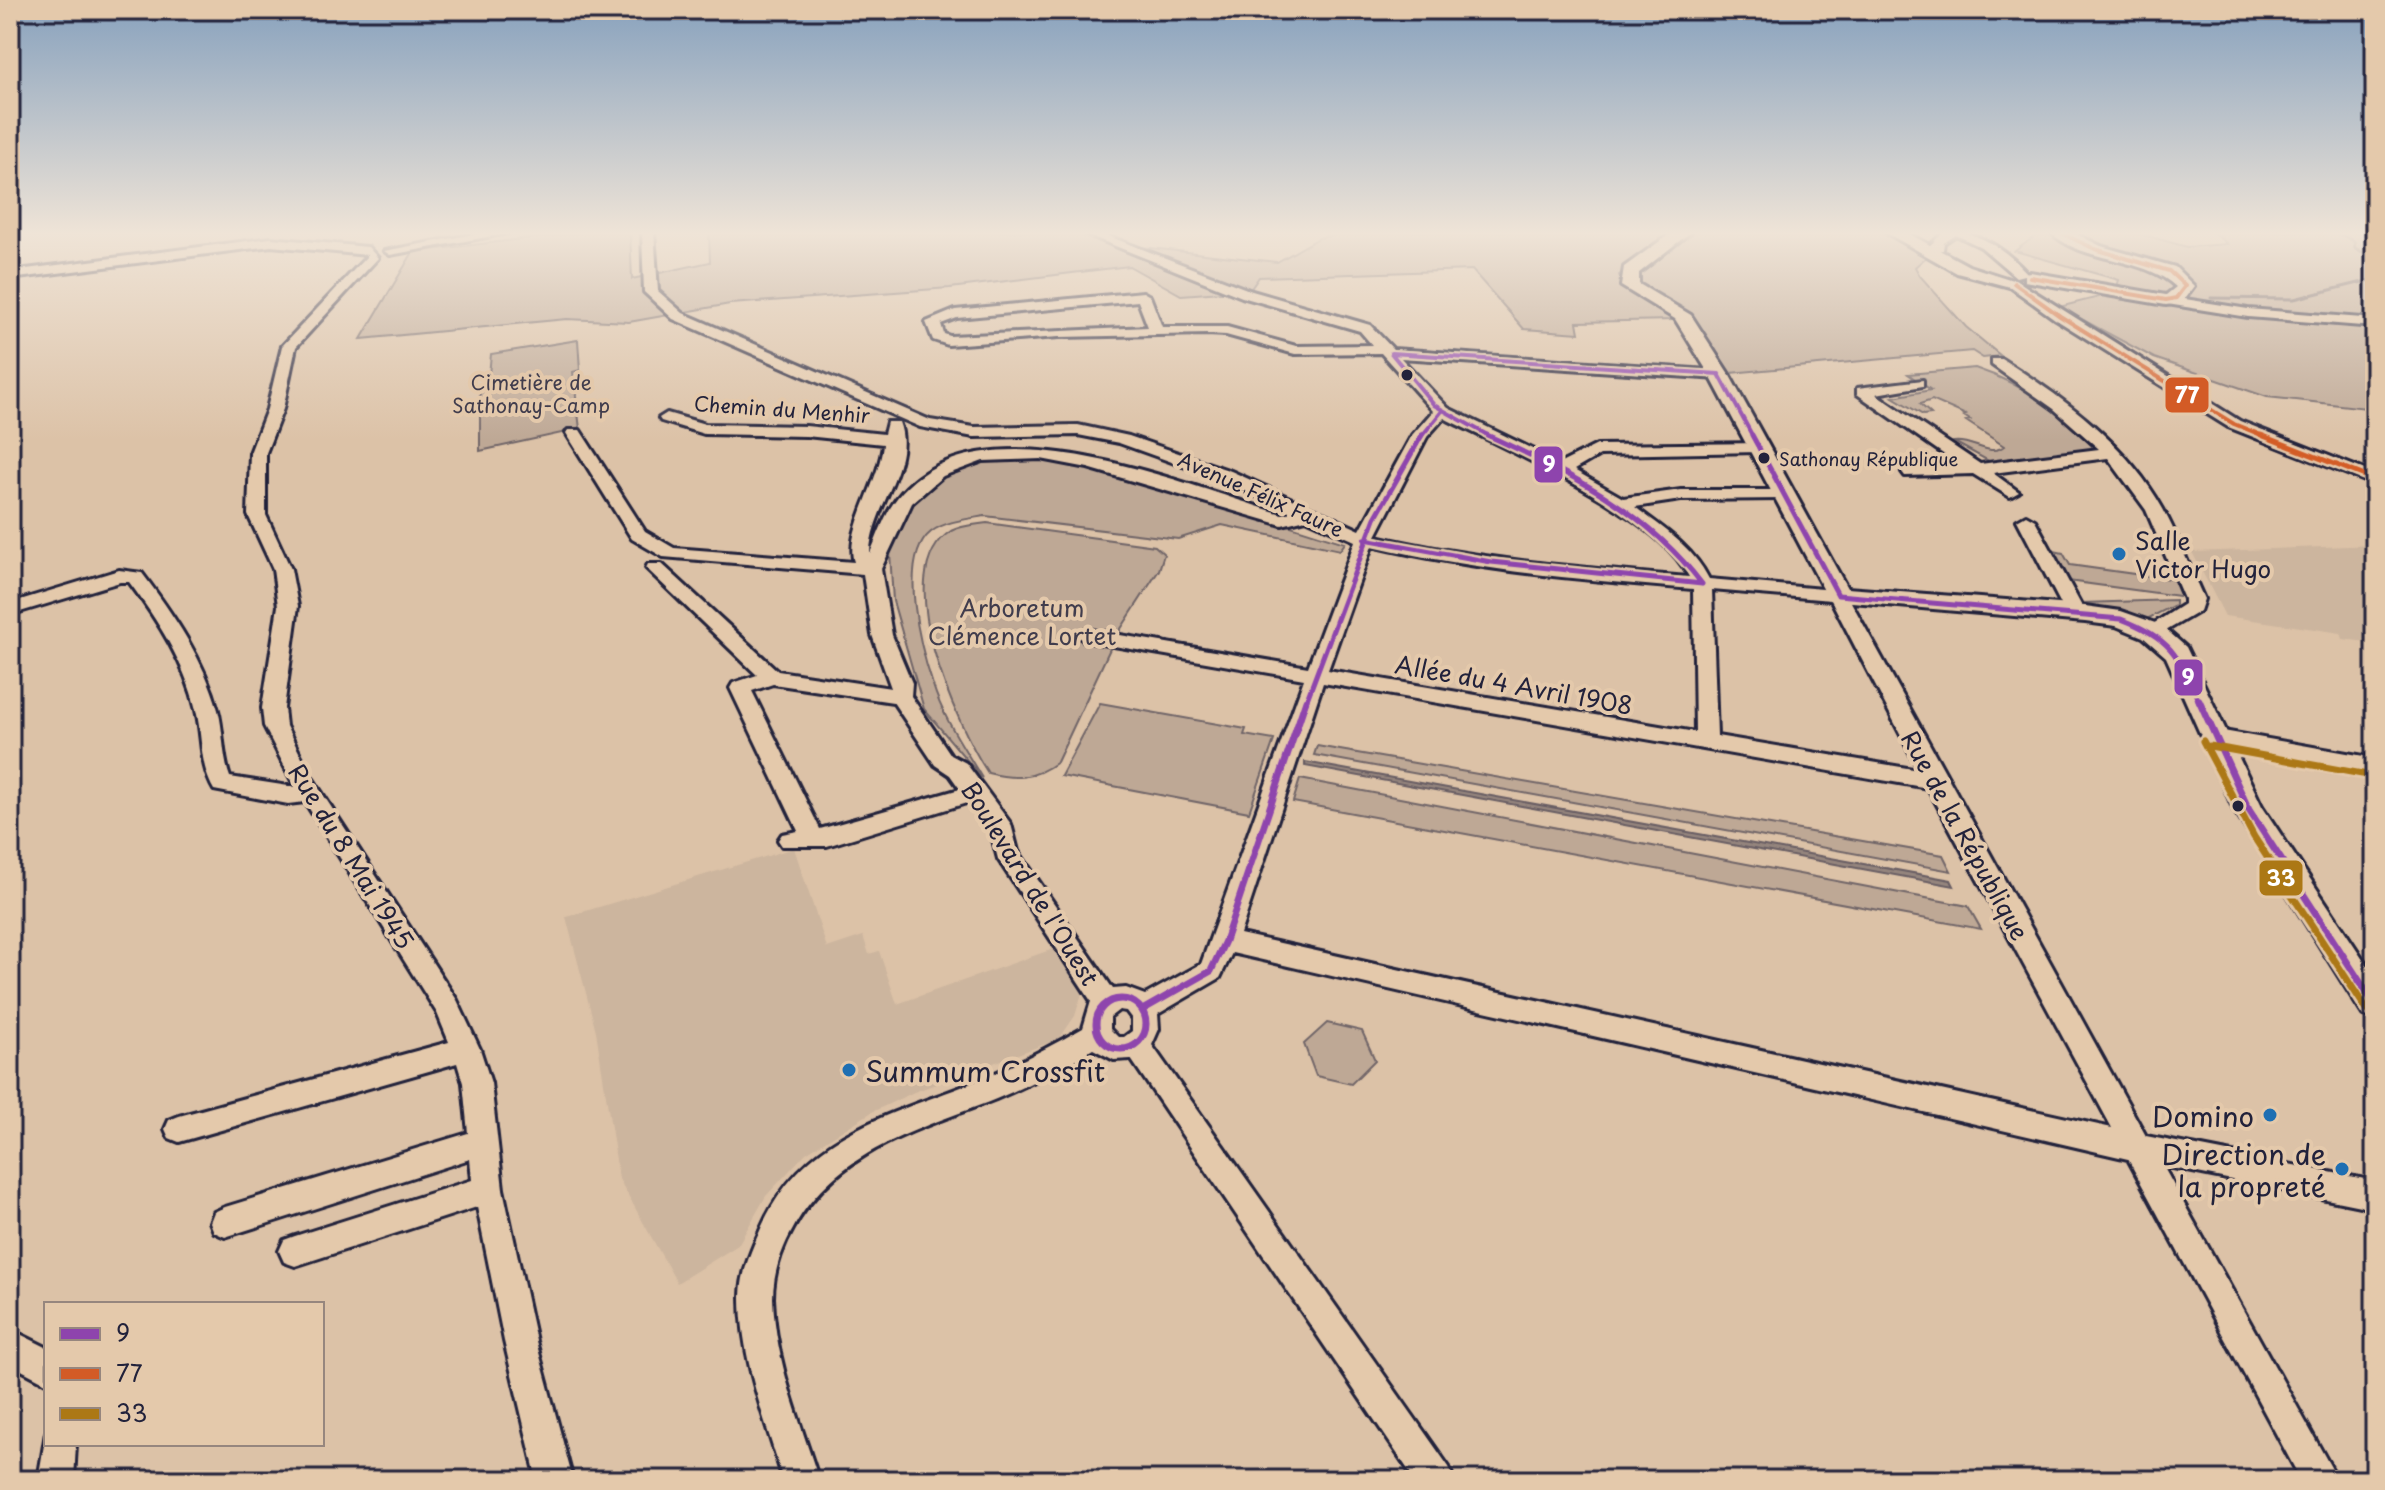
<svg xmlns="http://www.w3.org/2000/svg" width="2385" height="1490" font-family="'Playpen Sans',sans-serif">
	<style>
		.built { fill: #ccb59e }
		.green { fill: #bea895; stroke: #706568; stroke-width: 2 }
		.water { fill: #95857d; stroke: #675d63; stroke-width: 2 }
		.lines { fill: none; stroke-linecap: round; stroke-linejoin: round }
		.stream { stroke: #675d63; stroke-width: 3 }
		.minor-casing { stroke: #22223b; stroke-width: 6 }
		.major-casing { stroke: #22223b; stroke-width: 6 }
		.minor { fill: #e4c9ab; fill-rule: evenodd }
		.major { fill: #e4c9ab; fill-rule: evenodd }
		.bus-1-far2-casing { stroke: #e4c9ab; stroke-width: 8 }
		.bus-1-far1-casing { stroke: #e4c9ab; stroke-width: 10 }
		.bus-1-casing { stroke: #e4c9ab; stroke-width: 13 }
		.bus-2-far1-casing { stroke: #e4c9ab; stroke-width: 8 }
		.bus-2-casing { stroke: #e4c9ab; stroke-width: 10 }
		.bus-3-casing { stroke: #e4c9ab; stroke-width: 13 }
		.bus-1-far2 { stroke: #8e44ad; stroke-width: 4 }
		.bus-1-far1 { stroke: #8e44ad; stroke-width: 5 }
		.bus-1 { stroke: #8e44ad; stroke-width: 7 }
		.bus-2-far1 { stroke: #d35b26; stroke-width: 4 }
		.bus-2 { stroke: #d35b26; stroke-width: 5 }
		.bus-3 { stroke: #ac7815; stroke-width: 7 }
		.bus-dot { fill: #22223b; stroke: #e4c9ab; stroke-width: 3 }
		.poi-dot { fill: #1f6fb2; stroke: #e4c9ab; stroke-width: 3 }
		.labels { text-anchor: middle; dominant-baseline: central; stroke-width: 8; stroke-linejoin: round; paint-order: stroke }
		.far-bus-label { font-size: 18px; fill: #22223b; stroke: #e4c9ab; text-anchor: start }
		.far-park-label { font-size: 20px; fill: #413d4d; stroke: #e4c9ab }
		.far-street-label { font-size: 20px; fill: #22223b; stroke: #e4c9ab }
		.poi-label { font-size: 24px; fill: #22223b; stroke: #e4c9ab; text-anchor: start }
		.park-label { font-size: 24px; fill: #413d4d; stroke: #e4c9ab }
		.street-label { font-size: 24px; fill: #22223b; stroke: #e4c9ab }
		.near-poi-label { font-size: 28px; fill: #22223b; stroke: #e4c9ab; text-anchor: end }
		.line-badge { stroke: #e4c9ab; stroke-width: 3 }
		.badge-label { font-size: 22px; text-anchor: middle; font-weight: bold; fill: #fff }
	</style>
	<rect width="100%" height="100%" fill="#dcc2a7"/>
	<filter id="ink" filterUnits="userSpaceOnUse"><feTurbulence type="fractalNoise" baseFrequency=".0125" numOctaves="2"/><feDisplacementMap in="SourceGraphic" scale="16" xChannelSelector="R" yChannelSelector="G"/><feConvolveMatrix kernelMatrix="1 2 1 2 8 2 1 2 1" color-interpolation-filters="sRGB"/></filter>
	<g filter="url(#ink)">
		<path class="built" d="M2375 545V643L2343 639 2341 633 2225 616 2192 552Z
			M794 848 827 948 863 936 869 954 879 951 897 1004 1053 949 1082 993 1075 1016 1059 1039 914 1092 872 1112 806 1153 766 1196 738 1245 677 1283 619 1179 596 1031 566 917Z"/>
		<path class="green" d="M591 231H630L632 279 710 262 709 231H1092L1141 247 1277 262 1319 238 1334 235V231H1679L1619 275 1624 287 1674 317 1673 320 1577 322 1579 333 1524 329 1472 270 1259 277 1250 290 1181 295 1129 266 950 288 730 304 629 322 567 319 361 339 413 252Z
			M1694 231H1881L1932 252 1915 267 1920 276 1966 327 2001 356 1983 358 1972 351 1730 373 1688 315 1635 286V272Z
			M2042 231H2130L2187 247 2227 244 2212 231H2360L2375 242V409L2267 397 2154 358 2059 307 2115 293 2119 280 2015 251Z
			M578 340 580 370 573 372 580 429 480 451V389L488 385 491 354Z
			M1975 368C2029 386 2058 412 2098 452L1994 464 1954 442C1972 439 1990 458 2004 446L1966 421 1970 420 1964 416 1966 415 1932 400 1920 404 1931 414 1923 415 1893 397 1931 390 1908 374Z
			M1031 459C1138 471 1242 512 1345 543L1340 550 1222 525 1178 539 985 516C968 519 945 521 931 532 897 559 921 650 933 685 943 718 965 749 982 778L924 709 893 601 890 552 911 507 929 485 961 469 995 460Z
			M987 523 1155 546 1164 554 1159 570 1115 638 1057 762C1034 779 1016 780 988 773 958 727 886 572 951 531 962 525 975 525 987 523Z
			M2054 551 2063 553 2070 565 2177 580 2186 597 2068 581Z
			M2175 600V605L2145 620 2081 603Z
			M1100 703 1246 729 1244 735 1274 740 1249 812 1061 776Z
			M1317 746 1943 855 1951 871 1314 755Z
			M1300 779 1968 906 1981 929 1293 802Z
			M1327 1023 1362 1031 1375 1060 1351 1084 1316 1076 1304 1044Z"/>
		<path class="water" d="M1305 762 1951 880 1954 886 1305 766Z"/>
		<g class="lines">
			<path class="stream" d="M2333 231 2354 241 2355 248 2375 259
				M2211 298 2294 299 2375 279"/>
			<g class="minor-casing">
				<path id="minor" d="M490 231H519L390 255 384 251Z
					M642 231H654L658 291 683 313 930 420 974 427 1078 425 1129 436 1231 471 1360 530 1412 435 1433 411 1381 353 1295 354 1226 335 1207 334 1059 337 948 345 933 340 926 322 955 310 1143 292 1150 296 1162 327H1227L1296 346 1372 345 1360 331 1242 297 1078 231H1095L1252 291 1370 325 1393 349 1724 371V377L1719 379 1401 358 1448 408 1561 463 1597 445 1765 443 1767 447 1759 452 1600 455 1574 470 1623 498 1681 490H1791V498L1785 499 1681 500 1635 507C1663 528 1693 547 1709 579L1845 591 2146 1136 2375 1181V1209L2163 1166 2338 1480H2301L2128 1159 1232 953 1220 978 1158 1014 1159 1029 1152 1045 1449 1467 1454 1480H1415L1131 1059 1114 1060 1093 1049C1061 1068 1030 1085 996 1099 918 1130 836 1150 793 1229 781 1250 773 1274 773 1298 775 1361 800 1421 819 1480H783C766 1421 741 1360 741 1297 741 1275 750 1253 759 1233 801 1132 888 1117 979 1080 1015 1065 1049 1047 1083 1028L1091 1001 998 859 991 832 970 802 827 846H782L778 840 782 834 798 831 730 688 733 683 757 675 646 568 648 564H662L778 671 891 688 872 635 863 574 663 557 632 539 566 433 568 430H580L645 531 674 548 854 562C844 532 880 481 883 444L806 436 704 434 661 421 659 418 667 413 705 424 806 426 884 434 887 422H899C916 464 870 510 870 553 878 536 885 513 897 498 978 396 1181 484 1282 514L1291 512 1219 479 1119 443 1078 435 974 437 920 427 673 319 644 292ZM1138 301 1148 327 950 336 944 334 941 324 957 318ZM1444 418C1507 450 1659 515 1689 577 1583 568 1479 560 1376 536L1427 437ZM1041 459 1088 468 1282 525 1306 519 1355 541 1308 667 1085 629 1075 635 1085 641 1304 679 1201 964 1145 995 1126 988 1113 989 1018 851 1011 824 966 763 951 755 911 696 912 683 892 635 881 569 912 503 943 476 983 461ZM1372 546C1478 571 1584 580 1693 589L1695 732 1328 670ZM1712 590 1831 600 1919 770 1717 736ZM1323 683 1928 788 2112 1128 1240 934ZM773 684 893 702 935 765 950 775 960 789 820 829 752 691ZM1119 1010 1126 1011 1132 1019V1031L1124 1037H1118L1110 1029V1017Z
					M1945 231C1980 231 2005 249 2028 274L2016 277 1981 247 1956 235 1944 243 1943 250 1927 252 1926 249Z
					M271 238 368 247 378 258 296 347 283 409 266 453V515L291 569 298 606 284 708 286 726 311 776 457 1000 480 1049 491 1083 503 1189 536 1341 573 1480H537L504 1341 477 1207 295 1266 284 1262 279 1251 284 1240 295 1236 472 1180 470 1159 225 1237 214 1232 210 1222 214 1212 225 1207 468 1133 463 1083 457 1063 179 1142 169 1138 165 1129 169 1120 179 1116 449 1042 437 1013 305 802 288 804 214 790C199 764 203 738 196 710 185 663 158 621 129 582H120L10 615V603L119 570 142 573C173 614 204 659 218 710 224 732 222 756 230 777L295 787 264 726 262 708 278 606 273 569 248 515 250 453 267 409 282 346 368 255 271 246 10 279V271Z
					M2014 279 2240 421 2375 474V485L2228 427 2055 319 2009 286 2007 283Z
					M2166 296 2248 309 2375 319V327L2248 317 2161 303V297Z
					M1992 359H2002C2064 398 2127 444 2163 509 2179 538 2190 569 2204 599L2200 611 2159 635 2152 637 2142 631 2184 604V599L2146 510 2108 458 1993 473 2019 492 2010 497 1973 474 1905 476 1902 472 1911 467 1959 465 1857 394V388L1923 380V386L1876 394 1980 464 2099 449 2054 409 1992 365Z
					M2026 515 2035 520 2086 614 2083 618H2069L2066 614 2017 520Z
					M2212 729 2375 758V774L2204 741 2201 736Z
					M10 1329 46 1347V1383L10 1364Z
					M46 1433V1444H76L74 1480H38Z"/>
			</g>
			<g class="major-casing">
				<path id="major" d="M1674 231H1692L1639 273V284L1691 315 1729 374 1847 588 2085 606 2121 611 2161 625 2186 647 2262 806 2375 977V1019L2363 1015 2234 810 2166 657 2143 637 2116 626 2085 622 1829 600 1709 374 1675 319 1621 286 1624 267Z
					M1883 231H1904L1969 266 2019 282 2010 287 1957 273Z
					M2049 231H2070L2101 246 2175 267 2194 286 2182 302 2166 305 2024 281V273L2030 272 2166 295 2176 287C2142 255 2082 264 2049 231Z"/>
			</g>
			<use href="#minor" class="minor"/>
			<use href="#major" class="major"/>
			<g class="bus-1-far2-casing">
				<path id="bus-1-far2" d="M1391 353 1434 405 1491 437
					M1391 353 1719 374
					M1719 374 1753 437
					M1421 437 1442 411"/>
			</g>
			<g class="bus-1-far1-casing">
				<path id="bus-1-far1" d="M1487 435C1569 472 1647 511 1702 584
					M1752 435 1838 595
					M1365 539 1491 562 1702 584
					M1838 595 2121 619C2171 638 2178 655 2199 702
					M1306 702 1375 518 1422 435"/>
			</g>
			<g class="bus-1-casing">
				<path id="bus-1" d="M2199 700 2249 810 2375 1005
					M1096 1024a25 25 0 1 1 50 0a25 25 0 1 1-50 0Z
					M1144 1009 1211 971 1225 941 1306 700"/>
			</g>
			<g class="bus-2-far1-casing">
				<path id="bus-2-far1" d="M2030 277 2166 300 2176 298 2185 286 2169 271 2095 249 2057 231
					M2014 283 2060 316 2234 424 2266 437"/>
			</g>
			<g class="bus-2-casing">
				<path id="bus-2" d="M2261 435 2375 480"/>
			</g>
			<g class="bus-3-casing">
				<path id="bus-3" d="M2203 741 2254 837 2367 1010
					M2210 746 2373 776"/>
			</g>
			<use href="#bus-1-far2" class="bus-1-far2"/>
			<use href="#bus-1-far1" class="bus-1-far1"/>
			<use href="#bus-1" class="bus-1"/>
			<use href="#bus-2-far1" class="bus-2-far1"/>
			<use href="#bus-2" class="bus-2"/>
			<use href="#bus-3" class="bus-3"/>
		</g>
	</g>
	<linearGradient id="sky" x2="0" y2="1"><stop stop-color="#87a1bd"/><stop offset="0.53" stop-color="#efe4d7"/><stop offset="1" stop-color="#efe4d7" stop-opacity="0"/></linearGradient>
	<rect width="2385" height="440" fill="url(#sky)"/>
	<g class="bus-dot">
		<circle cx="1407" cy="375" r="7"/>
		<circle cx="1764" cy="458" r="7"/>
		<circle cx="2238" cy="806" r="7"/>
	</g>
	<g class="poi-dot">
		<circle cx="2119" cy="554" r="8"/>
		<circle cx="849" cy="1070" r="8"/>
		<circle cx="2270" cy="1115" r="8"/>
		<circle cx="2342" cy="1169" r="8"/>
	</g>
	<g class="labels">
		<g class="far-bus-label">
			<text x="1779" y="458">Sathonay République</text>
		</g>
		<g class="far-park-label">
			<text x="531" y="382">Cimetière de<tspan x="531" dy="23">Sathonay-Camp</tspan></text>
		</g>
		<g class="far-street-label">
			<text transform="translate(782 409) rotate(4)">Chemin du Menhir</text>
			<text transform="translate(1261 494) rotate(24)">Avenue Félix Faure</text>
		</g>
		<g class="poi-label">
			<text x="2135" y="540">Salle<tspan x="2135" dy="28">Victor Hugo</tspan></text>
		</g>
		<g class="park-label">
			<text x="1022" y="607">Arboretum<tspan x="1022" dy="28">Clémence Lortet</tspan></text>
		</g>
		<g class="street-label">
			<text transform="translate(1514 684) rotate(10)">Allée du 4 Avril 1908</text>
			<text transform="translate(1966 835) rotate(61)">Rue de la République</text>
			<text transform="translate(352 856) rotate(58)">Rue du 8 Mai 1945</text>
			<text transform="translate(1031 883) rotate(58)">Boulevard de l'Ouest</text>
		</g>
		<g class="near-poi-label">
			<text x="865" y="1070" text-anchor="start">Summum Crossfit</text>
			<text x="2254" y="1115">Domino</text>
			<text x="2326" y="1153">Direction de<tspan x="2326" dy="32">la propreté</tspan></text>
		</g>
	</g>
	<g class="line-badge">
		<rect x="2164" y="376" width="46" height="38" rx="8" fill="#d35b26"/>
		<rect x="1533" y="445" width="31" height="39" rx="8" fill="#8e44ad"/>
		<rect x="2173" y="658" width="31" height="39" rx="8" fill="#8e44ad"/>
		<rect x="2258" y="859" width="46" height="38" rx="8" fill="#ac7815"/>
	</g>
	<g class="badge-label">
		<text x="2187" y="403">77</text>
		<text x="1549" y="472">9</text>
		<text x="2188" y="685">9</text>
		<text x="2281" y="886">33</text>
	</g>
	<rect width="2385" height="1490" fill="none" stroke="#e4c9ab" stroke-width="40"/>
	<rect x="20" y="20" width="2345" height="1450" fill="none" stroke="#22223b" stroke-width="3" filter="url(#ink)"/>
	<rect x="44" y="1302" width="280" height="144" fill="#e4c9ab" stroke="#96867e" stroke-width="2"/>
	<rect x="60" y="1328" width="40" height="12" fill="#8e44ad" stroke="#96867e" stroke-width="2"/>
	<text x="116" y="1342" font-size="24" fill="#22223b">9</text>
	<rect x="60" y="1368" width="40" height="12" fill="#d35b26" stroke="#96867e" stroke-width="2"/>
	<text x="116" y="1382" font-size="24" fill="#22223b">77</text>
	<rect x="60" y="1408" width="40" height="12" fill="#ac7815" stroke="#96867e" stroke-width="2"/>
	<text x="116" y="1422" font-size="24" fill="#22223b">33</text>
</svg>
